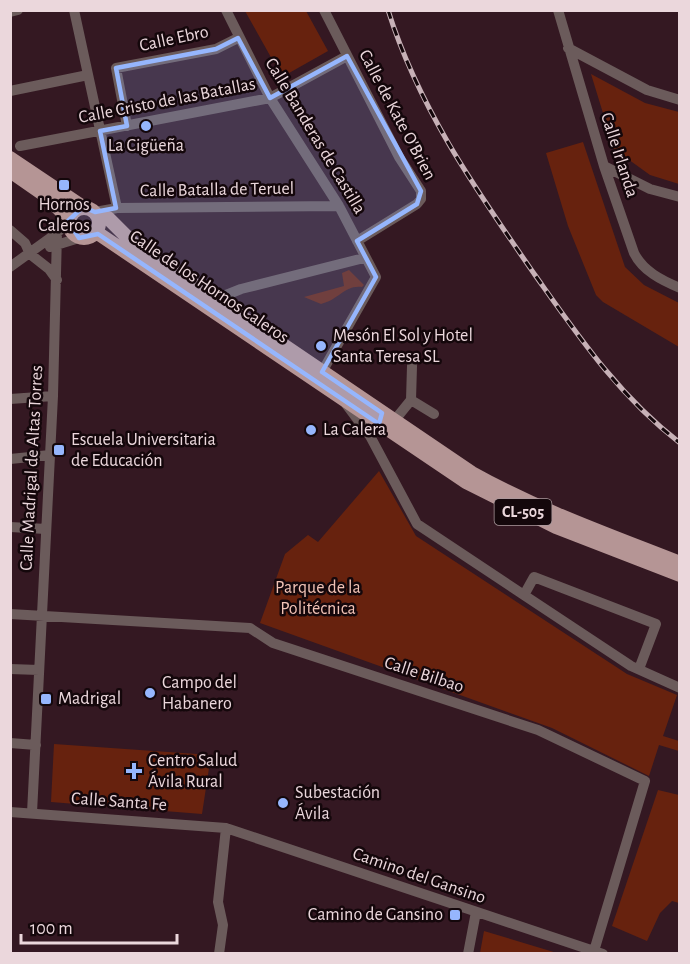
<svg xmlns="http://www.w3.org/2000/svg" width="690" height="964" font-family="'Alegreya Sans',sans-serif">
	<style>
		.green { fill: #67220e }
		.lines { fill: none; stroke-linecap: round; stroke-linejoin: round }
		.minor { stroke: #6b5b5b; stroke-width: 10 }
		.major { stroke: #b59595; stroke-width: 14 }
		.rail-casing { stroke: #c7b1b7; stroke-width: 5 }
		.rail { stroke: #14070b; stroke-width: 3; stroke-dasharray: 9; stroke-linecap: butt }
		.marked { fill: #96b6fd; fill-opacity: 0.2; stroke: #96b6fd; stroke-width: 4.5; stroke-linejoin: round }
		.poi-dot { fill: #96b6fd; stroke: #14070b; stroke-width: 2 }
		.labels { text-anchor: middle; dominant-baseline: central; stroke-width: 5; stroke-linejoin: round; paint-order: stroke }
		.shield { fill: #14070b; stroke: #aa999d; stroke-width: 1.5 }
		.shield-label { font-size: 16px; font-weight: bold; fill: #ebd7dc }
		.street-label { font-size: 18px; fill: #ebd7dc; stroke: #14070b }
		.poi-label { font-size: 18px; fill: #ebd7dc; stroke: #14070b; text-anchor: start }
		.park-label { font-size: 18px; fill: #f1c2b5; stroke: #14070b }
	</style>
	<rect width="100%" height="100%" fill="#341822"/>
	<path class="green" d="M245 11H306L328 51 282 77Z
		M591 74 645 103 679 112V184L650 175 614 149Z
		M583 142 625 267 644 285 679 303V347L603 302 596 295 568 226 546 153Z
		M349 270 364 285 362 287C344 285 339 300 321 304L304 297 344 286 342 273Z
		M379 471 416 536 627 674 677 695 663 736 679 741V751L659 745 649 776 552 728 260 623 285 554 308 535 318 542Z
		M54 744 211 755 202 814 51 802Z
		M658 790 679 795V903L672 901 660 913 647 941 612 926Z
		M484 931 557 953H480Z"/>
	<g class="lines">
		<path class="minor" d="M74 10 117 208
			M226 10 270 98 339 206 376 277 322 372
			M324 10 399 157 421 191V199L417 204 357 241
			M558 10 604 166 634 253C643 271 661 280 680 288
			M10 12 18 10
			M568 48 647 90 680 100
			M10 91 88 75
			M127 126 116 68 216 49 238 38
			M20 146 270 98 347 56
			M604 166 650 189 680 197
			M95 212 117 208 339 206
			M10 230 25 243 30 254
			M50 247 79 238
			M30 254 49 269 57 280
			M10 267 57 233 68 221
			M216 299 241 289 364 258
			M10 399 53 396
			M411 400 434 414
			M346 404 370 436 417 524 631 666 680 688
			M394 421 411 400 412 366
			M10 459 50 455
			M10 527 46 529
			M524 595 534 577 656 624 639 669
			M10 614 250 628 273 643 538 730 645 781 594 951
			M10 669 39 670
			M10 743 36 745
			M10 812 226 828 603 954
			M32 813 53 396 57 233
			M219 954 223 925 218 902 226 828
			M468 954 476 912"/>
		<path class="major" d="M10 158 83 207
			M10 171 46 196 62 212 70 215
			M69 223a15 15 0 1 1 30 0a15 15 0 1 1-30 0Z
			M97 215 108 218 133 243 472 473C538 510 609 535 680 563
			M96 232 466 482 556 527 680 575"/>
		<g class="rail-casing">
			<path id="rail" d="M388 10C419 109 477 191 535 275 579 337 619 396 680 443"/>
		</g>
		<use href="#rail" class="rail"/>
	</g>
	<path class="marked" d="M238 38 270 98 347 56 421 191 417 204 357 241 376 277 322 372 382 413 379 424 98 234 79 238 68 221 83 207 95 212 116 208 100 131 127 126 116 68 216 49Z"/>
	<g class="poi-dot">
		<circle cx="146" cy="126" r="6"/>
		<rect x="58" y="179" width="12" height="12" rx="3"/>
		<circle cx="321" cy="346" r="6"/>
		<circle cx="311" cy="430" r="6"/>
		<rect x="53" y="444" width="12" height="12" rx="3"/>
		<circle cx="150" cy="693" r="6"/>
		<rect x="40" y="693" width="12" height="12" rx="3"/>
		<path d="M131 762h6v6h6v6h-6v6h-6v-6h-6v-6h6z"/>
		<circle cx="283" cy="803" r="6"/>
		<rect x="449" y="909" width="12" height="12" rx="3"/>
	</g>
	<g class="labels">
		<rect class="shield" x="494.5" y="499" width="57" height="26" rx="4.5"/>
		<g class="shield-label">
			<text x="523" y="512">CL-505</text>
		</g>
		<g class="street-label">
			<text transform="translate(174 39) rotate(-12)">Calle Ebro</text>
			<text transform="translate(167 101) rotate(-11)">Calle Cristo de las Batallas</text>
			<text transform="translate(397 115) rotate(62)">Calle de Kate O'Brien</text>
			<text transform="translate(315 136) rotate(59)">Calle Banderas de Castilla</text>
			<text transform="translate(619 155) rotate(72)">Calle Irlanda</text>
			<text transform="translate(217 190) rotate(-1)">Calle Batalla de Teruel</text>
			<text transform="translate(209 287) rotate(34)">Calle de los Hornos Caleros</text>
			<text transform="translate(32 468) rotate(-87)">Calle Madrigal de Altas Torres</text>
			<text transform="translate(424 675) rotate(18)">Calle Bilbao</text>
			<text transform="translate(119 802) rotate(4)">Calle Santa Fe</text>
			<text transform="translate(419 876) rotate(19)">Camino del Gansino</text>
		</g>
		<g class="poi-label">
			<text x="146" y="146" text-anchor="middle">La Cigüeña</text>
			<text x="64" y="205" text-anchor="middle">Hornos<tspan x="64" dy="21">Caleros</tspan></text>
			<text x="333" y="336">Mesón El Sol y Hotel<tspan x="333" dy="21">Santa Teresa SL</tspan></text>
			<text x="323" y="430">La Calera</text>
			<text x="71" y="440">Escuela Universitaria<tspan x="71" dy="21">de Educación</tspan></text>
			<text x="162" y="683">Campo del<tspan x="162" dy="21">Habanero</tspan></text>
			<text x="58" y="699">Madrigal</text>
			<text x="148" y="761">Centro Salud<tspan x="148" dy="21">Ávila Rural</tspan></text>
			<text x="295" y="793">Subestación<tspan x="295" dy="21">Ávila</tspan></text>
			<text x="443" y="915" text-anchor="end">Camino de Gansino</text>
		</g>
		<g class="park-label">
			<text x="318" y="588">Parque de la<tspan x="318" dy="21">Politécnica</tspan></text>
		</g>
	</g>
	<rect width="690" height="964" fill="none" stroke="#ebd7dc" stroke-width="24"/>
	<path d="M21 934v9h156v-9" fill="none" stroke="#ebd7dc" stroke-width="3"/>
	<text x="30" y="934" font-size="18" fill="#ebd7dc" stroke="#14070b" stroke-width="4.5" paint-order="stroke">100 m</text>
</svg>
